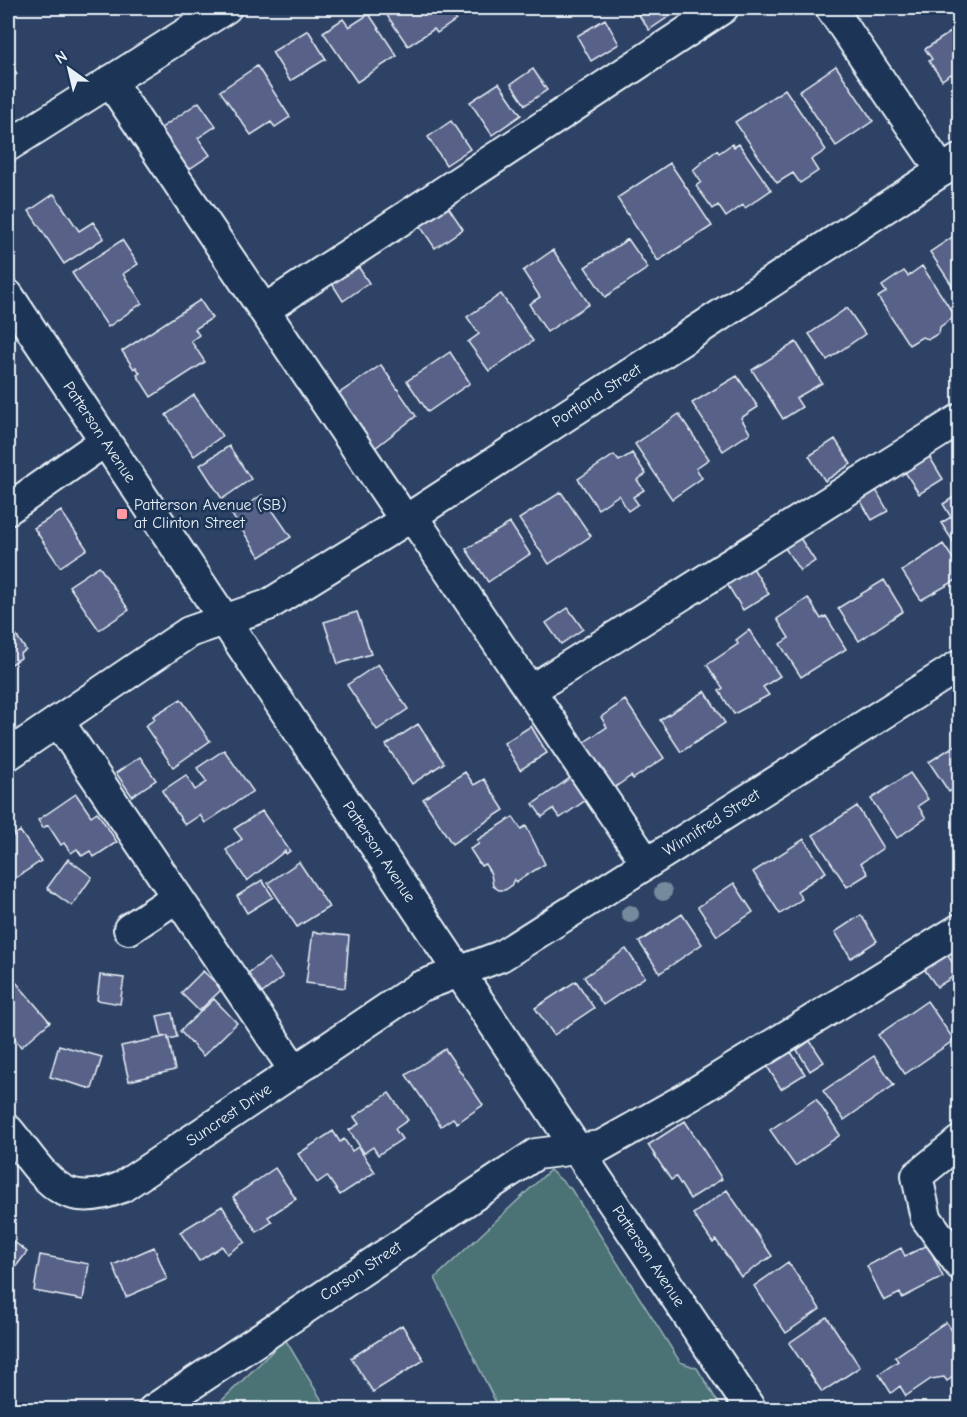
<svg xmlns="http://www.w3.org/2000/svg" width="967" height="1417" font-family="'Comic Neue',sans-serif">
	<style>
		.green { fill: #4b7376; stroke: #9ab2b7; stroke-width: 1.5 }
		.building { fill: #596289; stroke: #e8f1f8; stroke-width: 1.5 }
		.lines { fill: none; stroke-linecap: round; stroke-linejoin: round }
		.minor-casing { stroke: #e8f1f8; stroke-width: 34 }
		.minor { stroke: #1d3557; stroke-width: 30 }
		.tree { fill: #768a9d }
		.poi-dot { fill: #ff9aa2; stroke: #1d3557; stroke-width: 2 }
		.labels { text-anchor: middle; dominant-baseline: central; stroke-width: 5; stroke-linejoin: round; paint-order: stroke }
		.street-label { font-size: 16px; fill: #e8f1f8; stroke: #1d3557 }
		.poi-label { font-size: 16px; fill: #e8f1f8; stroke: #1d3557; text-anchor: start }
	</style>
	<rect width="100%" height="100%" fill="#2e4265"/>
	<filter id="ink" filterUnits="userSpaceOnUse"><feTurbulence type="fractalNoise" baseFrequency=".0167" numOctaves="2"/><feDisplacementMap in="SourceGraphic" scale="12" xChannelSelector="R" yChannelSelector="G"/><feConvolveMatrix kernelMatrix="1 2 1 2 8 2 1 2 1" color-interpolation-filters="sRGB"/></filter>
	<g filter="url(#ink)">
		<path class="green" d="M550 1170 571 1189 680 1362 697 1368 722 1409H499L435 1278Z
			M285 1339 327 1409 212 1410Z"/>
		<path class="building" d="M382 8H447L456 20 437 33 434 29 408 46Z
			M634 8H670L674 13 649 30Z
			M929 8H949L935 17Z
			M369 14 397 56 357 82 323 32 343 19 349 27Z
			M605 19 619 44 591 61 577 36Z
			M960 26V77L956 80 951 74 942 80 929 61 932 59 925 49Z
			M308 30 326 59 290 81 272 52Z
			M8 59 17 74 8 80Z
			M257 66 290 117 275 127 271 122 251 135 220 91Z
			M836 66 873 121 836 146 799 91Z
			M533 69 547 90 525 105 511 84Z
			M499 83 521 115 492 135 470 102Z
			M785 89 826 150 811 160 818 171 800 183 793 173 777 183 735 122Z
			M199 102 216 126 198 138 210 155 182 174 154 133Z
			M451 121 470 149 446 165 428 137Z
			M732 144 734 147 739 144 771 190 745 208 743 205 726 217 718 205 713 209 696 186 701 182 693 170 717 150 719 153Z
			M670 163 712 226 658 261 617 198Z
			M54 194 79 231 93 222 104 238 64 264 29 211Z
			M444 201 463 229 435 248 416 220Z
			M960 232V296H959L930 252Z
			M628 239 648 268 605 297 585 267Z
			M122 240 138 264 123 274 142 303 108 327 72 273Z
			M553 250 589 304 547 332 529 304 540 297 523 271Z
			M352 257 369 283 343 301 326 274Z
			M922 266 955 316 940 327 939 333 929 339 922 337 909 345 878 297 886 292 882 286 904 271 908 276Z
			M501 294 533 341 489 371 468 342 479 334 467 317Z
			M200 300 212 318 195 329 199 335 191 341 205 362 151 397 137 375 140 373 136 367 134 369 122 351Z
			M847 308 865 334 827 360 809 334Z
			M796 342 822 383 796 398 802 407 783 419 752 370Z
			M450 352 470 383 428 412 407 381Z
			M381 365 416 416 375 448 338 394Z
			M737 376 758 407 741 418 750 433 723 451 692 403Z
			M194 395 222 436 194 456 166 415Z
			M679 414 709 459 696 468 702 478 672 499 635 444Z
			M835 439 851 464 825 481 809 456Z
			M229 446 251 479 222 499 200 465Z
			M632 453 646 474 637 480 644 490 633 497 638 504 628 511 619 495 598 509 578 479 614 455 619 461Z
			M929 456 943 479 919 494 905 472Z
			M876 490 888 511 872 520 860 500Z
			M561 492 591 536 549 564 519 519Z
			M960 493V552L941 523 951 517 943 504Z
			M262 495 291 537 260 557 232 515Z
			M61 511 87 549 60 567 34 528Z
			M510 523 530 554 488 582 466 549Z
			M800 538 815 561 800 571 785 548Z
			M943 544 960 569V578L921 600 902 571Z
			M99 566 129 610 99 630 69 586Z
			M753 568 769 594 743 610 727 584Z
			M884 580 903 611 859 641 838 608Z
			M808 598 821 619 826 616 846 649 801 677 780 644 789 638 777 619Z
			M568 608 583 629 561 644 546 623Z
			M357 612 371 654 338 664 324 622Z
			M8 623 26 650 20 654 21 658 10 665 8 661Z
			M749 630 780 676 763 687 769 695 734 714 719 691 723 688 707 665 738 644 736 640Z
			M378 664 408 709 377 730 347 685Z
			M705 691 725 723 681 752 660 720Z
			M181 699 210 741 173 767 145 726 155 719 153 716Z
			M625 700 664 758 633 779 631 776 614 788 583 743 607 727 601 717Z
			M418 724 444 763 412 784 386 745Z
			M531 726 547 753 520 770 504 743Z
			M960 742V785L949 792 929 762Z
			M224 750 253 791 205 823 200 815 185 825 162 791 186 775 195 790 207 782 197 768Z
			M140 757 156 780 132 796 116 773Z
			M465 772 474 785 484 779 504 810 452 844 423 799Z
			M910 773 928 799 918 806 926 818 897 838 871 799Z
			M570 778 586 800 560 818 553 809 542 817 533 804Z
			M76 794 91 816 97 812 117 842 94 857 90 851 82 856 77 849 71 853 64 843 61 845 48 825 43 828 38 820Z
			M857 806 883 848 861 863 868 874 847 887 813 835Z
			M262 811 290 851 286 854 285 851 247 881 226 850 242 839 234 829Z
			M513 817 521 829 526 826 545 864 516 882 514 879 511 886 505 890H499L493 886 491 874 485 864 481 866 470 849 479 844 477 840Z
			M20 831 41 861 8 883V840Z
			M804 839 826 872 797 891 802 899 780 914 753 872Z
			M68 859 92 877 72 906 47 888Z
			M299 862 329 907 297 927 268 883Z
			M262 880 273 897 247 913 237 896Z
			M734 883 753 912 717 936 698 907Z
			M682 914 702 944 660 973 639 942Z
			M861 915 877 941 851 958 835 932Z
			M313 932 349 936 345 988 306 983Z
			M626 949 645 977 603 1005 584 977Z
			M945 951 959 973 937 987 922 966Z
			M269 958 283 977 261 994 247 974Z
			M203 971 222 989 199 1011 181 993Z
			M100 975 124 978 120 1004 97 1000Z
			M15 981 50 1022 21 1047 8 1030V987Z
			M576 981 594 1008 554 1035 535 1008Z
			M214 999 237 1023 203 1056 180 1031Z
			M927 1001 954 1040 905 1074 878 1035Z
			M960 1006V1024L951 1012Z
			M172 1013 177 1037 168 1039V1036L162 1037 157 1016Z
			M168 1036 175 1070 129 1081 121 1046Z
			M810 1041 824 1062 810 1071 797 1050Z
			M59 1045 102 1057 92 1089 50 1077Z
			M445 1049 483 1105 457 1123 453 1118 441 1126 406 1075Z
			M791 1052 805 1074 781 1089 767 1066Z
			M874 1056 894 1085 844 1120 823 1091Z
			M389 1093 408 1120 395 1129 402 1139 378 1155 373 1147 364 1153 349 1130 359 1124 354 1117Z
			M816 1099 840 1135 795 1166 770 1130Z
			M685 1121 722 1179 690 1199 676 1177 671 1180 648 1145Z
			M333 1131 340 1142 344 1139 352 1151 358 1147 375 1172 340 1195 327 1176 317 1183 298 1154Z
			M275 1168 296 1199 268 1217 272 1222 257 1232 233 1197Z
			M727 1190 772 1256 741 1277 716 1240 713 1243 693 1214Z
			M222 1206 245 1242 227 1254 222 1246 199 1261 180 1232Z
			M8 1237 27 1252 8 1277Z
			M928 1245 943 1277 902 1298 900 1293 884 1301 867 1266 901 1248 905 1256Z
			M154 1247 167 1279 126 1297 113 1265Z
			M40 1255 89 1264 83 1300 34 1291Z
			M788 1262 820 1309 786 1333 754 1286Z
			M827 1317 860 1367 822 1392 789 1343Z
			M946 1322 960 1342V1372L947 1381 944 1377 931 1379 906 1396 900 1386 891 1393 879 1374 898 1361 895 1357Z
			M402 1325 424 1360 373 1392 351 1358Z"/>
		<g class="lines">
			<g class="minor-casing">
				<g id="minor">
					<path d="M831 8 942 171"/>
					<path d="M110 81 405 520"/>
					<path d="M8 146 226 8"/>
					<path id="s1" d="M8 295 751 1410"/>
					<path d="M264 310 723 8"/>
					<path d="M8 509 105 441"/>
					<path d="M412 516 646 862"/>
					<path d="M531 690 960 419"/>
					<path d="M58 721 295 1071"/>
					<path id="s2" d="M8 755 189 632 268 605 412 516 960 159"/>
					<path d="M129 929 177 897"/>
					<path id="s3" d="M8 1130C44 1173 59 1214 122 1187L419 987 501 956 960 665"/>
					<path d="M960 1141 917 1176 926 1218 960 1265"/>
					<path id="s4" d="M153 1410 536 1154 601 1146 688 1097 960 929"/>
				</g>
			</g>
			<use href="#minor" class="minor"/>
		</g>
		<g class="tree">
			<circle cx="663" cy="892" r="9"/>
			<circle cx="630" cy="914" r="9"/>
		</g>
	</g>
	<rect class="poi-dot" x="116" y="508" width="12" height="12" rx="3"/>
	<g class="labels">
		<g class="street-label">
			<text stroke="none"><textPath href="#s2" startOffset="692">Portland Street</textPath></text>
			<text stroke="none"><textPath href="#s1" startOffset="165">Patterson Avenue</textPath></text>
			<text stroke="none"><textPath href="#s3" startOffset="838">Winnifred Street</textPath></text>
			<text stroke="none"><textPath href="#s1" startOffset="669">Patterson Avenue</textPath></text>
			<text stroke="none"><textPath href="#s3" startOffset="272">Suncrest Drive</textPath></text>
			<text stroke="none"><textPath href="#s1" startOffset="1155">Patterson Avenue</textPath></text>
			<text stroke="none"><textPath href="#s4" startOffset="250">Carson Street</textPath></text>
		</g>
		<g class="poi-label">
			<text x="134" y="505">Patterson Avenue (SB)<tspan x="134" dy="18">at Clinton Street</tspan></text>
		</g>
	</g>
	<rect width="967" height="1417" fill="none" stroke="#1d3557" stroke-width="30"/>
	<rect x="15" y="15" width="937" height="1387" fill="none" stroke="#e8f1f8" stroke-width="2" filter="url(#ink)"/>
	<g transform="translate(69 69) rotate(326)" stroke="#1d3557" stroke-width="4.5" paint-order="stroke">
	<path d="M0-4.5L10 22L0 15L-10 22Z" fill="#e8f1f8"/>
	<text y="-9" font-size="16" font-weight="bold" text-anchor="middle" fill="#e8f1f8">N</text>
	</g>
</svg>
